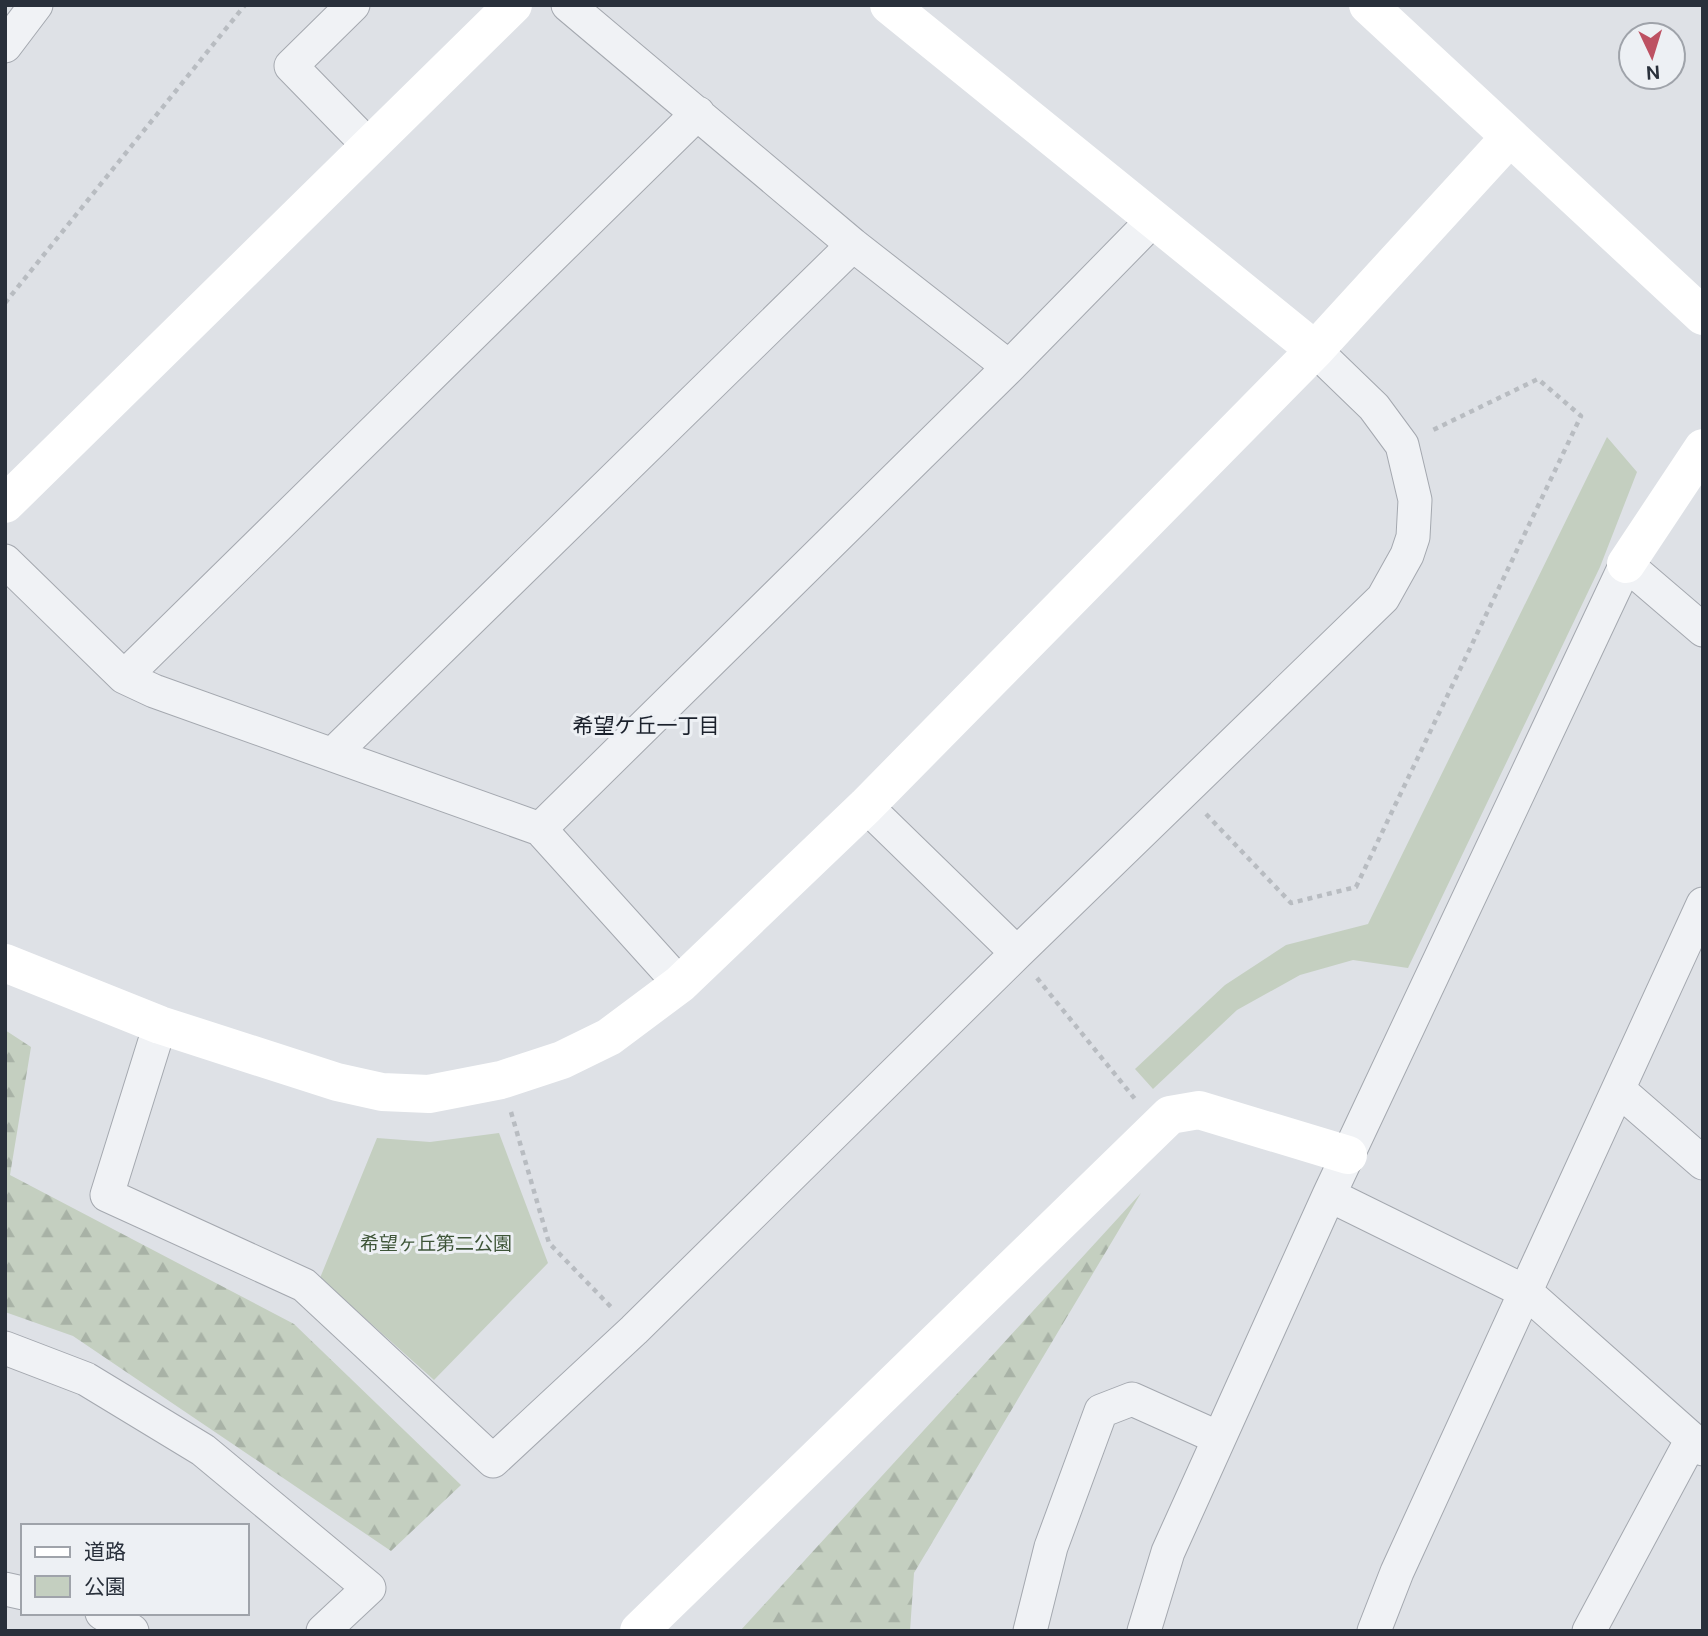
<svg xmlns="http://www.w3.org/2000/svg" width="1708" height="1636" font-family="'DM Sans','Noto Sans JP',sans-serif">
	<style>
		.green { fill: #c4cfc0 }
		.forest { fill: url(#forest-firs) }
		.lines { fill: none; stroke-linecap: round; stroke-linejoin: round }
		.street-casing { stroke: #a4a8af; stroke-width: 35 }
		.path { stroke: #b8bcc1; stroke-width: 4.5; stroke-dasharray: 5 5; stroke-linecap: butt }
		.street { stroke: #f0f2f5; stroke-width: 33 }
		.secondary { stroke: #fff; stroke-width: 38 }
		.labels { text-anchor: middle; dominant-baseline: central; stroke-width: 6; stroke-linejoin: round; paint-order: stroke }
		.park-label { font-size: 19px; fill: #3e5538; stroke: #edf0f4 }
		.neighbourhood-label { font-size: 21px; fill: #1b212c; stroke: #edf0f4 }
	</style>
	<defs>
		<pattern id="forest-firs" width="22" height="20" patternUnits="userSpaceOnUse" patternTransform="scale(1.75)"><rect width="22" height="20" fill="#c4cfc0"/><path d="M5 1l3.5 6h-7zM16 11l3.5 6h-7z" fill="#a8b2a6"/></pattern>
	</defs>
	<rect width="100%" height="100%" fill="#dee1e6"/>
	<path class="green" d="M1607 437 1637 472 1600 567 1408 968 1353 960 1300 975 1237 1010 1153 1089 1135 1069 1225 985 1286 945 1368 924Z
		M499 1133 548 1263 434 1380 320 1278 377 1138 430 1142Z"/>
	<path class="forest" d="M5 1030 31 1047 10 1175 294 1324 461 1485 391 1551 73 1336 5 1312Z
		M1141 1193 914 1573 910 1631H740Z"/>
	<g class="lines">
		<g class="street-casing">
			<path id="street" d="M353 5 291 66 369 146
				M568 5 853 245 1009 367
				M5 46 36 5
				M5 561 124 677 154 691 540 829 680 984
				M124 677 698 113
				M333 754 853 245
				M866 806 1017 953
				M540 829 1009 367 1153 220
				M160 1025 107 1195 304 1285 493 1461 634 1330 1017 953 1383 598 1407 555 1413 537 1415 500 1402 445 1374 407 1315 350
				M1619 1090 1703 1163
				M1329 1195 1526 1292 1703 1449
				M5 1348 86 1379 203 1450 369 1588 323 1631
				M5 1589 23 1593
				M102 1613 132 1631
				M1030 1631 1051 1547 1101 1411 1132 1399 1219 1438
				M1144 1631 1168 1552 1329 1195 1626 564 1703 630
				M1374 1631 1397 1572 1703 904
				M1589 1631 1692 1439"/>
		</g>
		<path class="path" d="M5 303 245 5
			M1206 814 1291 903 1356 887 1581 416 1538 379 1431 431
			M1037 978 1135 1099
			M511 1112 549 1243 611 1307"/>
		<use href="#street" class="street"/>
		<path class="secondary" d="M889 5 1315 350
			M1368 5 1703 316
			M5 504 513 5
			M1626 564 1703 448
			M5 963 160 1025 337 1082 382 1092 429 1094 501 1080 562 1060 609 1037 680 984 866 806 1315 350 1510 137
			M639 1631 1170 1115 1199 1110 1348 1155"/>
	</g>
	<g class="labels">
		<g class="park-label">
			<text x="436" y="1243">希望ヶ丘第二公園</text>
		</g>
		<g class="neighbourhood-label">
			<text x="646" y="726">希望ケ丘一丁目</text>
		</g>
	</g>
	<rect width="1708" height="1636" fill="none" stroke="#29303b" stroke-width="14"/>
	<rect x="21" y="1524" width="228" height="91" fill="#edf0f4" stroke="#9fa3aa" stroke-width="2"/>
	<rect x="35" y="1547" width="35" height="10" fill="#ffffff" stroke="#9fa3aa" stroke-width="2"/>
	<text x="84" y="1559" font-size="21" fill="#29303b">道路</text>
	<rect x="35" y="1576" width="35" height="21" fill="#c4cfc0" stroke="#9fa3aa" stroke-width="2"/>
	<text x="84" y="1594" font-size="21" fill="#29303b">公園</text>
	<g transform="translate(1652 56) rotate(176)"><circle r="33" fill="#edf0f4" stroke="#9fa3aa" stroke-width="2"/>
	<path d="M0-5L12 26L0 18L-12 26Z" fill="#bd5162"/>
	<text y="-10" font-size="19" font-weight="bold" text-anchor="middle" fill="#29303b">N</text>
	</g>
</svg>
